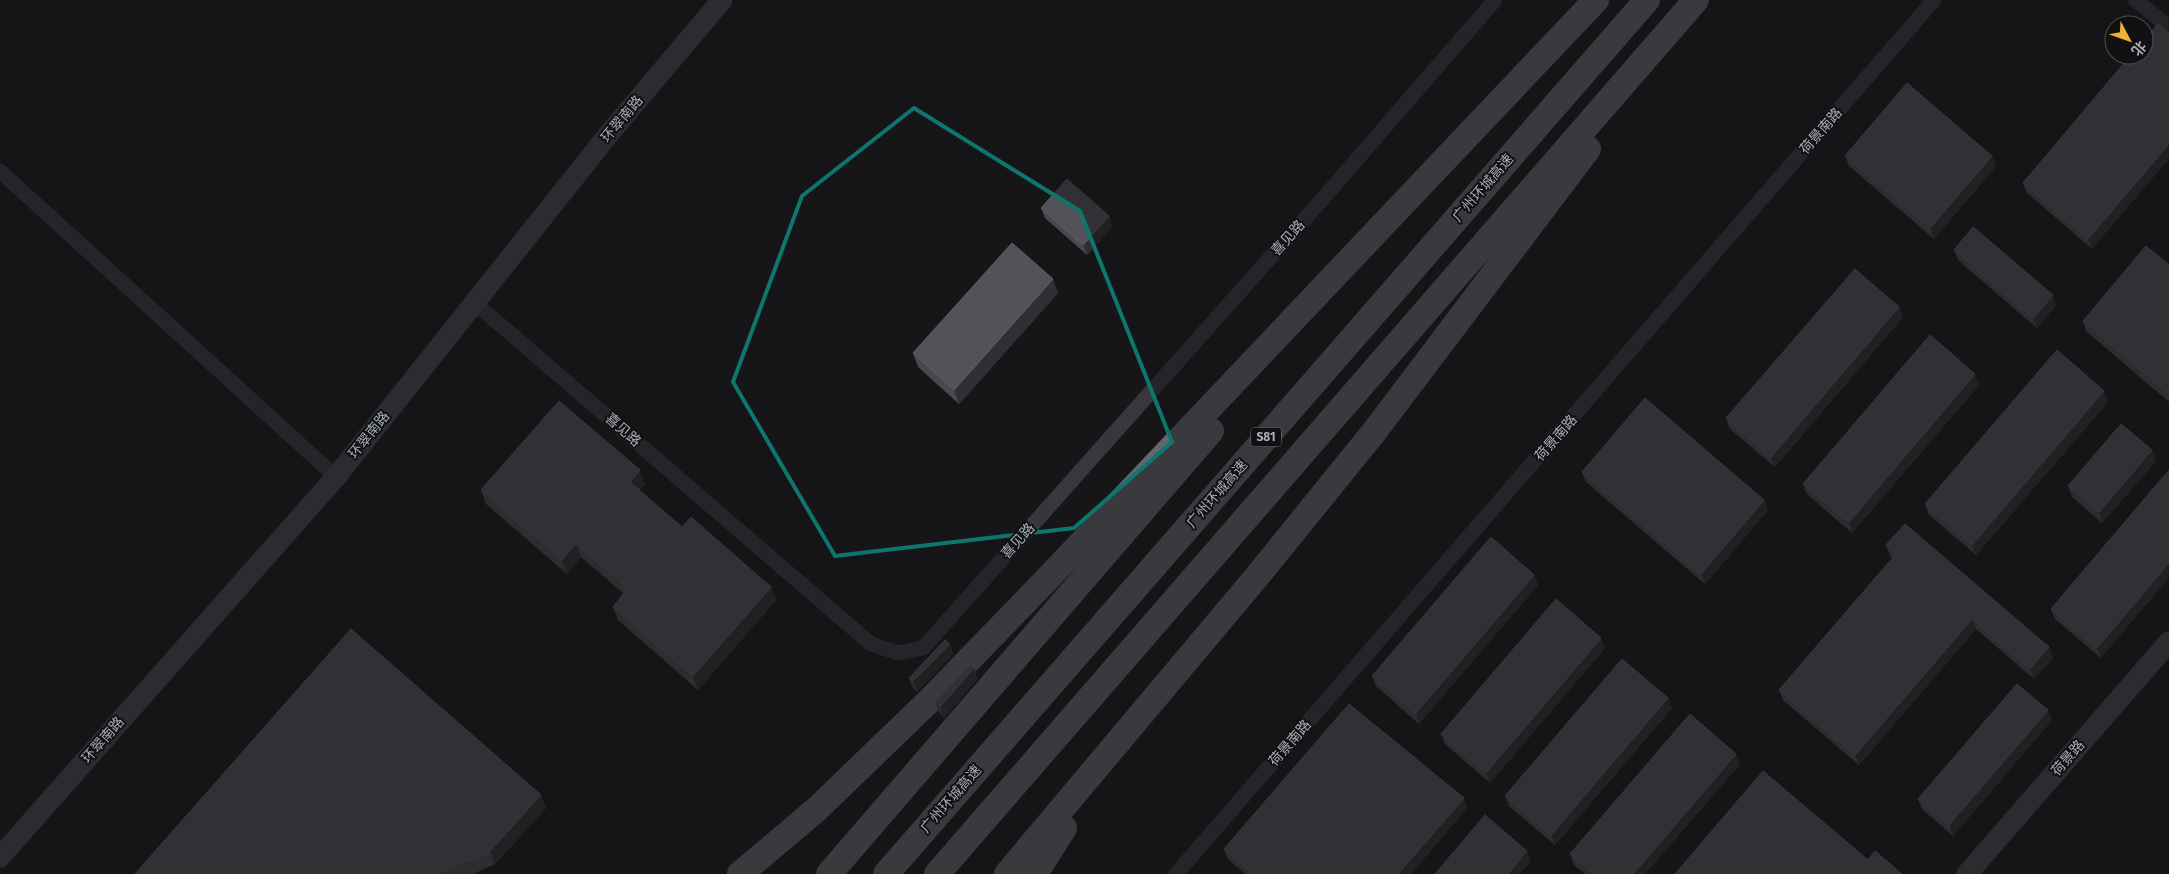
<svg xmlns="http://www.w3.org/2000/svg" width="2169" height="874" font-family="'Fira Sans','Noto Sans SC',sans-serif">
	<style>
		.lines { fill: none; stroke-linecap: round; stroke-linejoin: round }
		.street { stroke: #37383d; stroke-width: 15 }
		.secondary { stroke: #45474d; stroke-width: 21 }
		.highway { stroke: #63666e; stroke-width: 26 }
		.wall { fill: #47494d }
		.shaded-wall { fill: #2f3033 }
		.building { fill: #525359; stroke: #5f6168 }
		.marked { fill: none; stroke: #0f766e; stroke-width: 4; stroke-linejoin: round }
		.labels { text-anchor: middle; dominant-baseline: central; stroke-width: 4; stroke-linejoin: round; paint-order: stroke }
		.shield { fill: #111113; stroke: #7b7e86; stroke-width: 1 }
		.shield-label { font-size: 12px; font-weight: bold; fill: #a8adb8 }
		.street-label { font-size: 14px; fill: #a8adb8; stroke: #111113 }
	</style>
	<rect width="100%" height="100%" fill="#161618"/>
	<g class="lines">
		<path class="street" d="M2135 0 2169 27
			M0 171 336 477
			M475 303 871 644 898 653 923 648 1326 195 1495 0
			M1176 874 1934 0"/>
		<path class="secondary" d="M0 857 336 477 608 135 722 0
			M1967 874 2169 642"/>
		<path class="highway" d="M740 874 817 809 931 699 1050 576 1596 0
			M829 874 1211 431
			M886 874 1647 0
			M937 874 1696 0
			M1007 874 1259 574 1374 432 1588 149
			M1035 874 1064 828"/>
	</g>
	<path class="wall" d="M2158 24 2092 249 2027 193 2023 183Z
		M1845 156H1992L1996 166 1934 239 1849 166Z
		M1041 208 1109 216 1112 227 1087 255 1045 218Z
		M1954 250 2056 305 2037 328 1958 260Z
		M2169 265V402L2086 331 2083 321Z
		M1058 293 959 404 918 367 913 353Z
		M1899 307 1903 317 1775 467 1730 429 1726 418Z
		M1979 385 1852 533 1807 494 1803 484Z
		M2108 402 1976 555 1929 515 1925 504Z
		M2152 450 2156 461 2102 523 2072 497 2068 486Z
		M2169 470 2101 658 2055 619 2051 609Z
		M1582 472 1768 510 1705 584 1586 482Z
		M645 484 639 490 682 527 771 587 776 600 698 690 618 620 613 607 624 594 581 557 567 574 486 504 481 490Z
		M1886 545 2053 658 2034 679 1976 629 1859 765 1783 700 1779 690 1892 558 1890 556Z
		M1534 575 1538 585 1419 724 1376 686 1372 676Z
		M950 644 953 654 917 692 913 688 909 678Z
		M1605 648 1490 783 1445 744 1441 734Z
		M978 678 944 718 939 712 935 702Z
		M1668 698 1672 708 1555 845 1509 806 1505 796Z
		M2052 720 1953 836 1922 809 1918 799Z
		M1740 764 1645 874H1585L1574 865 1570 854Z
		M541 795 546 808 495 864 473 874H135Z
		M1464 798 1467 808 1411 874H1245L1228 859 1224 849Z"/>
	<path class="shaded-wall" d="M2169 144V159L2092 249 2088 239Z
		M1992 156 1996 166 1934 239 1930 228Z
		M1109 216 1112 227 1087 255 1083 245Z
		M1053 279 1058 293 959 404 954 390Z
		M2053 295 2056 305 2037 328 2033 318Z
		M1899 307 1903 317 1775 467 1771 457Z
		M1975 374 1979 385 1852 533 1849 522Z
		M2104 391 2108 402 1976 555 1972 545Z
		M2152 450 2156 461 2102 523 2099 512Z
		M640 470 645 484 635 496 630 482Z
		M1764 500 1768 510 1705 584 1701 574Z
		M576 543 581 557 567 574 562 560Z
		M2169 563V578L2101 658 2097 648Z
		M1534 575 1538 585 1419 724 1416 713Z
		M771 587 776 600 698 690 693 676Z
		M1972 619 1976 629 1859 765 1855 755Z
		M1601 638 1605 648 1490 783 1486 773Z
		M950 644 953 654 917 692 913 681Z
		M2049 647 2053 658 2034 679 2030 669Z
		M974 668 978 678 944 718 940 707Z
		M1668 698 1672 708 1555 845 1551 835Z
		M2048 710 2052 720 1953 836 1949 825Z
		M1736 754 1740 764 1645 874H1633Z
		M541 795 546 808 495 864 490 851Z
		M1464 798 1467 808 1411 874H1398Z
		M1527 851 1531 861 1520 874H1508Z"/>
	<path class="building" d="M2158 24 2169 34V144L2088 239 2023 183 2131 55H2144V40Z
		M1907 83 1992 156 1930 228 1845 156Z
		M1067 179 1109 216 1083 245 1041 208Z
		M1973 227 2053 295 2033 318 1954 250Z
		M1012 243 1053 279 954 390 913 353Z
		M2146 246 2169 265V394L2083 321Z
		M1855 269 1899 307 1771 457 1726 418Z
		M1930 335 1975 374 1849 522 1803 484Z
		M2057 350 2104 391 1972 545 1925 504Z
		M1645 398 1764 500 1701 574 1582 472Z
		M559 401 640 470 630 482 682 527 691 517 771 587 693 676 613 607 628 588 576 543 562 560 481 490Z
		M2121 424 2152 450 2099 512 2068 486Z
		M2169 470V563L2097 648 2051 609Z
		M1905 524 2049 647 2030 669 1972 619 1855 755 1779 690 1896 554 1886 545Z
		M1491 537 1534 575 1416 713 1372 676Z
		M1556 599 1601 638 1486 773 1441 734Z
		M351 629 541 795 490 851 436 874H135Z
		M945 640 950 644 913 681 909 678Z
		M1622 659 1668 698 1551 835 1505 796Z
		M971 665 974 668 940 707 935 702Z
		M2017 684 2048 710 1949 825 1918 799Z
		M1349 704 1464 798 1398 874H1253L1224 849Z
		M1690 714 1736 754 1633 874H1594L1570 854Z
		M1763 771 1868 860 1875 851 1902 874H1675Z
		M1485 815 1527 851 1508 874H1435Z"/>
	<path d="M0 0H2169V874H0ZM914 108 1080 211 1172 442 1074 528 835 556 733 382 802 196Z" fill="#161618" fill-opacity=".55" fill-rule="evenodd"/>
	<path class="marked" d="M914 108 1080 211 1172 442 1074 528 835 556 733 382 802 196Z"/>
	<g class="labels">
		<rect class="shield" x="1251" y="427.5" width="30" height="19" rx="4"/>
		<g class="shield-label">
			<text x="1266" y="437">S81</text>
		</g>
		<g class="street-label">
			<text transform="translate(622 119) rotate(-50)">环翠南路</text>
			<text transform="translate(1821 131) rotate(-49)">荷景南路</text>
			<text transform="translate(1483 188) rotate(-49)">广州环城高速</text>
			<text transform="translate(1288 238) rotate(-48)">喜见路</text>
			<text transform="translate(623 430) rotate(41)">喜见路</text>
			<text transform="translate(369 435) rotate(-51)">环翠南路</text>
			<text transform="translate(1556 438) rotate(-49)">荷景南路</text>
			<text transform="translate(1217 494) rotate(-49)">广州环城高速</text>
			<text transform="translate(1018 541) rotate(-48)">喜见路</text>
			<text transform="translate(103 740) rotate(-49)">环翠南路</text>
			<text transform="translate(1290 743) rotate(-49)">荷景南路</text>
			<text transform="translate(2068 758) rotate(-49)">荷景路</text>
			<text transform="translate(951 799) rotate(-49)">广州环城高速</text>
		</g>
	</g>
	<g transform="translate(2129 40) rotate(131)"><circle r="24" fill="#111113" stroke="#4d4f55"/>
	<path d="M0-4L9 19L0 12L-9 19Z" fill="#f2b134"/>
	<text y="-8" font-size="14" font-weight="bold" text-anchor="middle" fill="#a8adb8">北</text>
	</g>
</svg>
